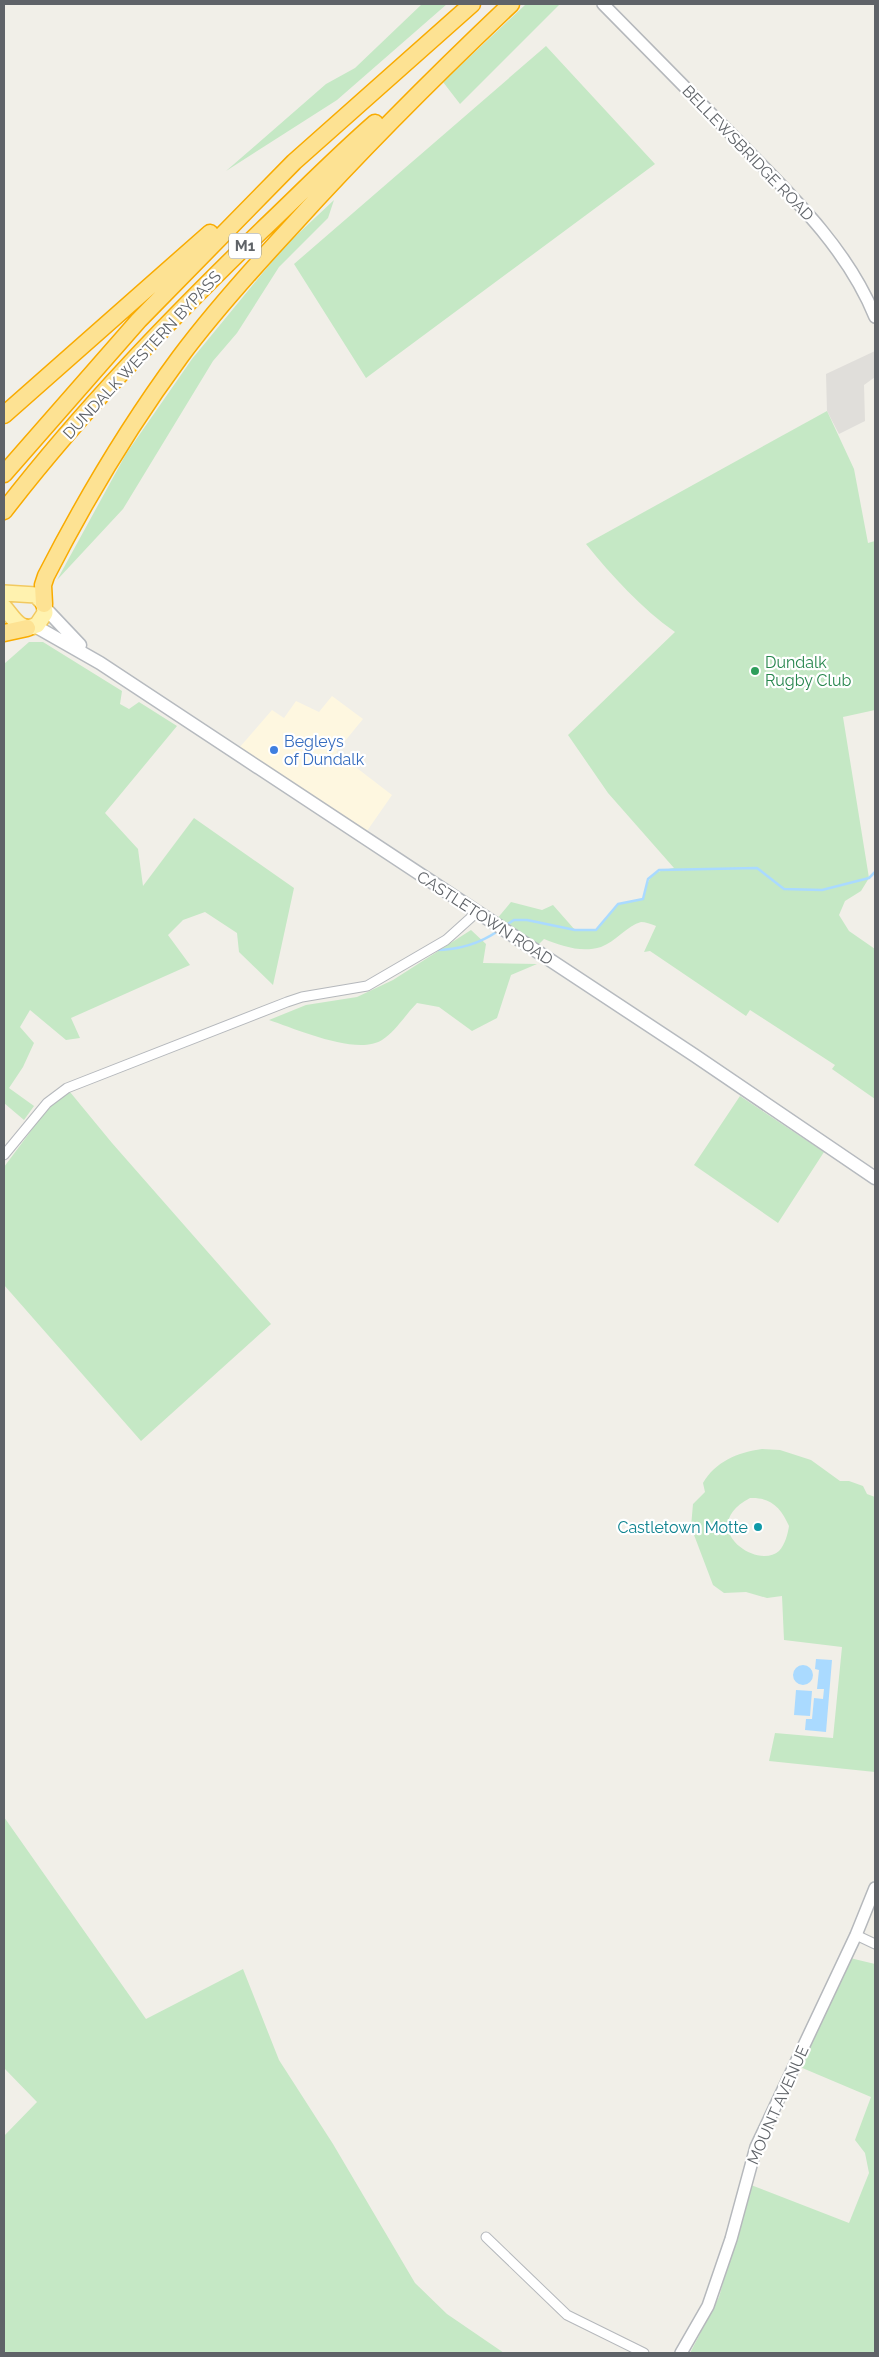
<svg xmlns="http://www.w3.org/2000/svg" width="879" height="2357" font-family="Raleway,sans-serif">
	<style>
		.commercial { fill: #fef7e0 }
		.industrial { fill: #e0deda }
		.green { fill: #c5e8c5; fill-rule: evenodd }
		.water { fill: #aadaff }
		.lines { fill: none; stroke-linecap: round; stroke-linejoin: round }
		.stream { stroke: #aadaff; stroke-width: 2.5 }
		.minor-casing { stroke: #b5b8bc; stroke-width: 11 }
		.tertiary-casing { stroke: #b5b8bc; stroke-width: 14 }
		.secondary-casing { stroke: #b6babf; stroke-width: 15 }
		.primary-casing { stroke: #f2c960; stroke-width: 18 }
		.motorway-casing { stroke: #f9ab00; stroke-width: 19 }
		.minor { stroke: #fff; stroke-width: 9 }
		.tertiary { stroke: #fff; stroke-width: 11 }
		.secondary { stroke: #fff; stroke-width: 12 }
		.primary { stroke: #fff2af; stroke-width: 15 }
		.motorway { stroke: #fde293; stroke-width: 16 }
		.leisure-dot { fill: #2e9e5b; stroke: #fff; stroke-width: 2 }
		.shop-dot { fill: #3f7fe0; stroke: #fff; stroke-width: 2 }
		.culture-dot { fill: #0f9aa8; stroke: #fff; stroke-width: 2 }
		.labels { text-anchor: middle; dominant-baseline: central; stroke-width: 4.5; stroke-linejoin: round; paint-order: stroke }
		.shield { fill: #fff; stroke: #8f9295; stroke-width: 1 }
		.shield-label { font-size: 15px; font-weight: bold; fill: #5f6368 }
		.street-label { font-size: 16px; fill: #5f6368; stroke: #fff }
		.leisure-label { font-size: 16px; fill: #27864d; stroke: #fff; text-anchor: start }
		.shop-label { font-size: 16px; fill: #366cbe; stroke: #fff; text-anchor: start }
		.culture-label { font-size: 16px; fill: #0d838f; stroke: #fff; text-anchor: end }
	</style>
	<rect width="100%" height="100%" fill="#f1efe8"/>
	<path class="commercial" d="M332 696 363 719 336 752 392 795 367 831 239 748 272 710 284 718 296 701 319 712Z"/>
	<path class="industrial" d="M875 351V377L864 385 865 421 839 434 827 411 826 374Z"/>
	<path class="green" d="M422 4H447L337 100 226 171 326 84 355 68Z
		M560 4 460 104 443 82 525 5Z
		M546 46 655 164 366 378 294 264Z
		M334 200 328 218 279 267 237 333 213 361 123 509 57 580 126 454 192 359 284 247Z
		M827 411 854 469 868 543 875 541V710L843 717 869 878 861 891 845 901 839 915 849 931 875 949V1099L832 1069 835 1065 750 1010 746 1016 650 951 644 952 656 926C651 924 645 922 641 922 628 925 615 942 601 947 581 953 562 946 544 939L537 946 496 920 511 902 542 910 553 905 575 930H595L618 904 643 899C649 876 650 872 674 868L608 793 568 735 675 632C641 608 612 576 586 544Z
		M29 642H43L122 691 120 704 129 709 139 702 177 726 105 813 138 849 143 886 194 818 294 888 273 985 239 952 237 933 205 912 183 920 168 935 190 965 71 1018 80 1038 66 1040 30 1010 20 1027 34 1043 23 1067 9 1088 34 1106 24 1120 4 1103V664Z
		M471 930 486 944 483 963 537 964 511 975 497 1018 472 1031 439 1007 417 1003C406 1014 395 1032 382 1040 357 1056 296 1029 269 1020L306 1005 357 997 393 980Z
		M70 1092 112 1143 271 1324 141 1441 4 1285V1167L48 1108Z
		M740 1096 824 1152 778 1223 694 1165Z
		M762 1449 780 1450 811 1460 840 1481H849L863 1486 867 1494 875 1497V1772L769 1761 775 1733 833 1738 842 1647 784 1640 782 1596 767 1598 746 1592 724 1593 713 1585 691 1527 693 1504 705 1492 703 1483C715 1462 738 1452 762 1449ZM750 1498C771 1497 781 1508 789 1526 788 1533 785 1545 779 1551 757 1571 695 1527 750 1498Z
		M4 1817 146 2019 243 1969 279 2060 333 2144 415 2283 447 2314 504 2353H4V2136L37 2102 4 2068Z
		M850 1958 875 1964V2353H690L719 2297 751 2185 849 2223 869 2173 865 2153 855 2140 871 2097 800 2067Z"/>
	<path class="water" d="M816 1659 832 1660 826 1732 805 1730 806 1719H812L814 1698 823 1699 824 1689H817L819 1670 815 1669Z
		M793 1675a10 10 0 1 1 20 0a10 10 0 1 1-20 0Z
		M796 1690 812 1691 810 1716 794 1715Z"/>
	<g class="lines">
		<path class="stream" d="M506 925 514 920H527L575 930H596L618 904 643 899 648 879 659 870 757 868 784 889 822 890 869 878 875 872
			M435 950C457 950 479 944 498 931"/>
		<g class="minor-casing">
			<path id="minor" d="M4 1155 47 1103 67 1088 287 1002 302 997 367 986 446 940 476 913
				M856 1935 875 1944
				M486 2237 567 2315 644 2353"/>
		</g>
		<g class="tertiary-casing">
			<path id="tertiary" d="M603 4C647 49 692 94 736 139 788 192 847 247 875 317
				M681 2353 708 2306 731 2239 756 2147 856 1935 875 1888"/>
		</g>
		<g class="secondary-casing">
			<path id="secondary" d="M45 608 80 645
				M35 626 100 663 694 1055 875 1178"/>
		</g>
		<g class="primary-casing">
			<path id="primary" d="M4 593 36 595 44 604 45 613 37 625C20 633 14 618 4 607"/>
		</g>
		<g class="motorway-casing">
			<path id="motorway" d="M4 415 210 233
				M4 474 139 320 294 162 472 4
				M4 511C82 410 171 318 262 230 300 194 336 157 375 123
				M44 604 43 585 46 576C85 500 129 426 180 357 215 310 254 267 293 225 363 148 436 75 511 4
				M4 633 27 628"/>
		</g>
		<use href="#minor" class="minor"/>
		<use href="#tertiary" class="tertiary"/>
		<use href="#secondary" class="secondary"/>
		<use href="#primary" class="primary"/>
		<use href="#motorway" class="motorway"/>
	</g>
	<circle class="leisure-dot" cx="755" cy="671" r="5"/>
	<circle class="shop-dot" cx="274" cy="750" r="5"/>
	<circle class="culture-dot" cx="758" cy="1527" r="5"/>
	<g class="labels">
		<rect class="shield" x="229" y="233.5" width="32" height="25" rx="4"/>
		<g class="shield-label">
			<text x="245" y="246">M1</text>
		</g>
		<g class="street-label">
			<text transform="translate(748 153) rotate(46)">BELLEWSBRIDGE ROAD</text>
			<text transform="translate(142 355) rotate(-47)">DUNDALK WESTERN BYPASS</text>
			<text transform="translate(485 918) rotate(33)">CASTLETOWN ROAD</text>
			<text transform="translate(778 2105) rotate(-66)">MOUNT AVENUE</text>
		</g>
		<g class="leisure-label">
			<text x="765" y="662">Dundalk<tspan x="765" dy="18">Rugby Club</tspan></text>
		</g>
		<g class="shop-label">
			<text x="284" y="741">Begleys<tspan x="284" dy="18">of Dundalk</tspan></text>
		</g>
		<g class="culture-label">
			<text x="748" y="1527">Castletown Motte</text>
		</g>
	</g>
	<rect width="879" height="2357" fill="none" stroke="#5f6368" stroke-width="10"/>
</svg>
